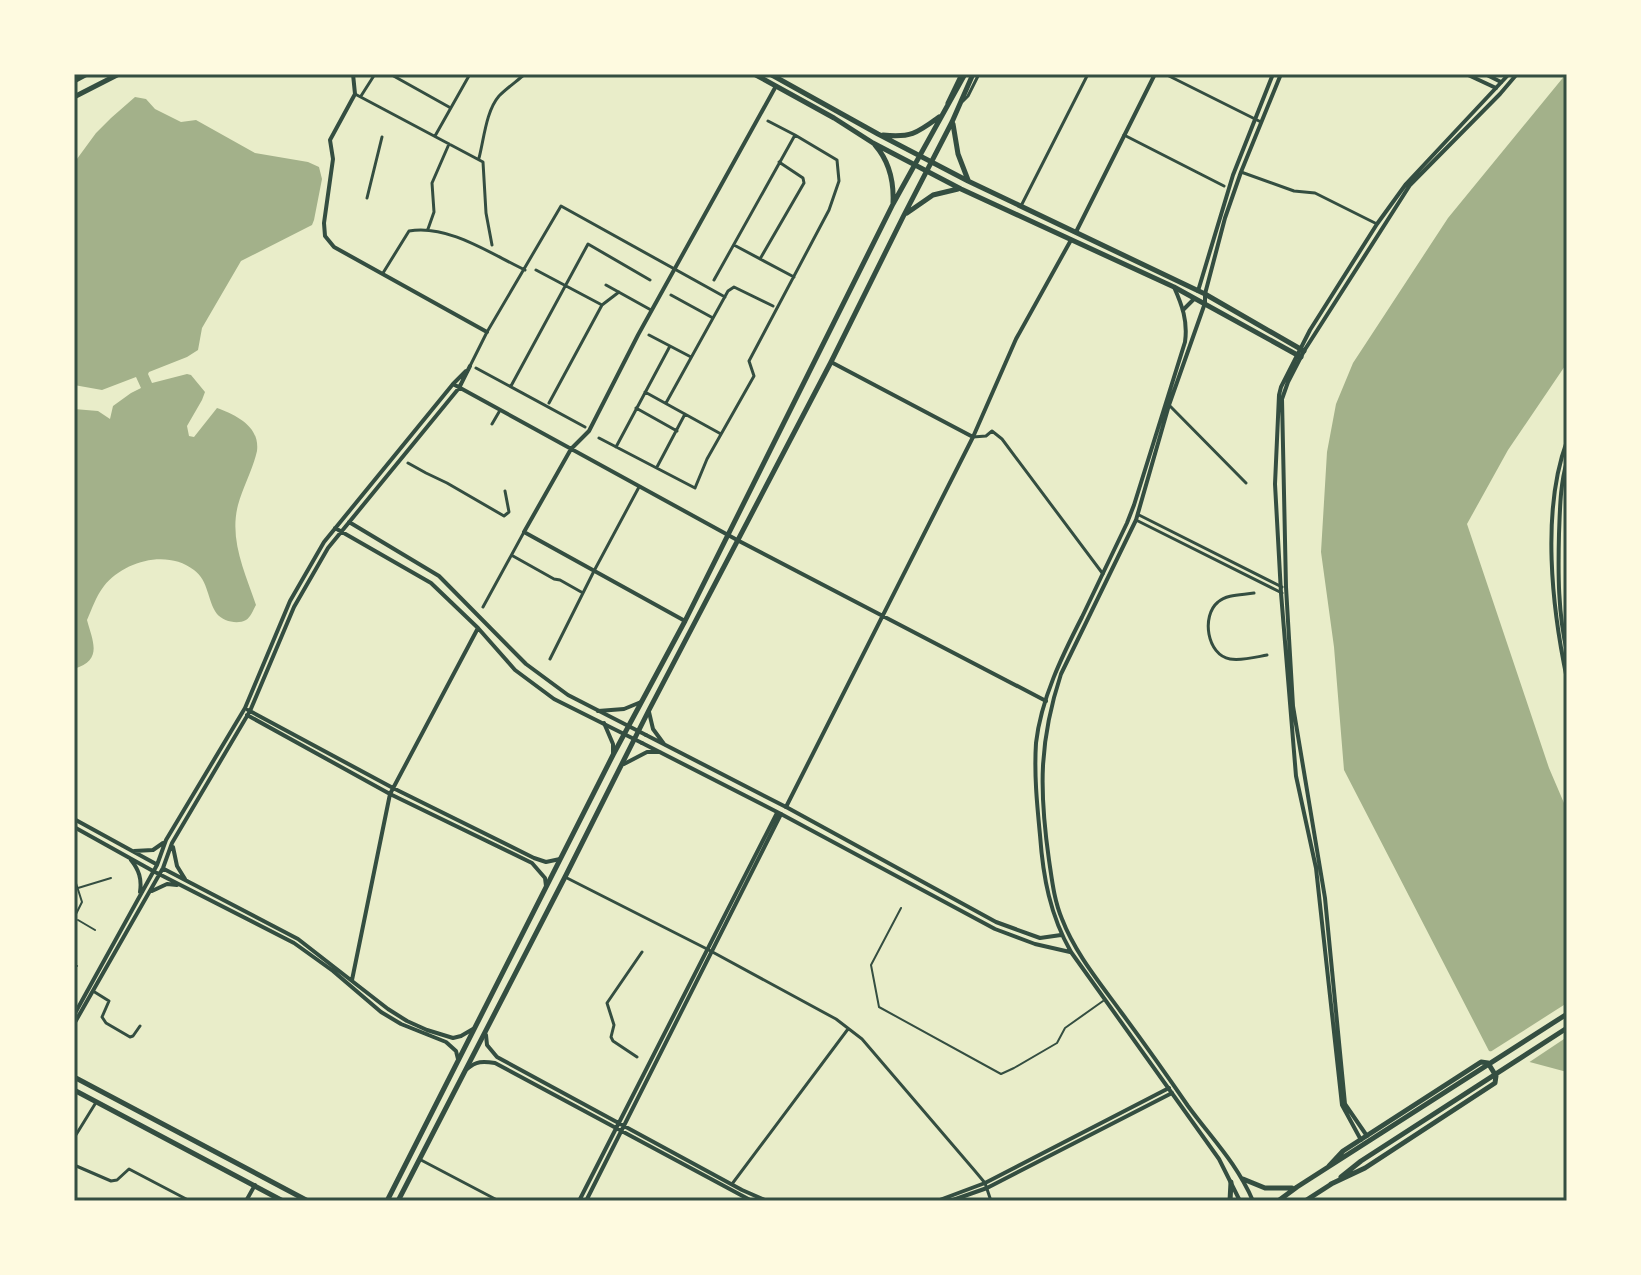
<svg xmlns="http://www.w3.org/2000/svg" width="1641" height="1275" font-family="Bitter,serif">
	<style>
		.water { fill: #a3b18a }
		.pier { fill: #e9edc9 }
		.lines { fill: none; stroke-linecap: round; stroke-linejoin: round }
		.pedestrian { stroke: #344e41; stroke-width: 2 }
		.minor { stroke: #344e41; stroke-width: 3 }
		.tertiary { stroke: #344e41; stroke-width: 4 }
		.secondary { stroke: #344e41; stroke-width: 4 }
		.primary { stroke: #344e41; stroke-width: 5 }
		.trunk { stroke: #344e41; stroke-width: 5 }
		.neatline { fill: none; stroke: #344e41; stroke-width: 3 }
	</style>
	<rect width="100%" height="100%" fill="#e9edc9"/>
	<path class="water" d="M1566 74 1567 363 1508 450 1467 524 1549 768 1567 810V1072L1489 1051 1344 770 1334 647 1321 552 1327 452 1336 404 1353 363 1448 218Z
		M135 97 146 99 155 109 181 122 196 120 255 153 308 162 319 167 322 179 314 220 312 225 241 261 202 328 198 350 187 357 149 372 148 374 152 383 187 374 191 375 205 392 202 400 187 426 189 436 194 437 217 408C236 415 260 426 257 451 253 469 243 487 238 505 229 540 245 572 256 605 253 610 251 617 246 620 237 625 223 621 217 614 207 600 209 581 194 570 167 549 124 561 104 586 96 596 92 609 87 620 93 642 103 660 74 669V409L98 411 110 419 113 406 131 393 141 388 136 377 102 390 74 385V163L96 133 111 118Z"/>
	<path class="pier" d="M1567 1003V1037L1525 1065 1487 1054Z"/>
	<g class="lines">
		<path class="pedestrian" d="M74 877 82 902 74 918
			M78 888 111 878
			M901 908 871 965 879 1007 1001 1074 1014 1068 1057 1043 1065 1028 1103 1001
			M78 920 95 930
			M74 964 77 966"/>
		<path class="minor" d="M390 74 449 107
			M1165 74 1261 122
			M355 94 483 162 486 213 492 245
			M361 96 375 74
			M963 101 968 96 979 74
			M947 103 961 74
			M768 121 795 135
			M1124 135 1224 186
			M435 136 470 74
			M479 158C484 139 486 111 499 96 507 88 517 81 525 74
			M1241 172 1294 191 1315 193 1377 224
			M367 198 382 137
			M1021 206 1088 74
			M428 229 434 212 432 183 449 144
			M734 245 794 277
			M760 259 804 183 803 178 779 162
			M536 270 602 305 619 292
			M383 273 409 231C448 224 491 254 525 270
			M606 285 651 310
			M671 295 713 318
			M649 335 670 346
			M470 366 487 332 561 206 725 297
			M476 368 585 427
			M511 386 588 244 650 280
			M645 392 721 434
			M549 403 602 305
			M666 403 728 291 734 287 773 306
			M1169 405 1246 483
			M636 408 677 431
			M492 424 499 412
			M973 437 986 436 992 431 1002 439 1103 574
			M599 438 695 488 707 459 754 376 749 361 829 210 839 181 837 160 795 135 714 280
			M616 447 670 346 691 357
			M408 463 426 473 447 483 504 516 509 512 505 491
			M657 467 685 414
			M1139 515 1282 587
			M1136 520 1282 593
			M513 556 554 579 560 580 583 593
			M1254 593C1242 595 1227 594 1218 602 1201 616 1207 655 1230 659 1242 661 1256 657 1267 655
			M483 607 524 532
			M550 659 594 571 639 487
			M565 877 707 949 836 1019 862 1039 975 1171 985 1183 991 1201
			M93 991 109 1001 102 1017 106 1023 130 1037 133 1036 140 1026
			M637 1057 613 1041 611 1037 614 1025 607 1003 642 952
			M74 1138 95 1104
			M421 1160 499 1201
			M74 1165 111 1181 117 1180 129 1169 190 1201
			M732 1184 848 1029"/>
		<path class="tertiary" d="M353 74 355 94 330 140 333 159 324 223 325 236 334 247 487 332
			M1466 74 1496 88
			M1485 74 1501 82
			M1076 232 1155 74
			M1198 291 1233 175 1273 74
			M1205 294 1225 218 1241 172 1281 74
			M1183 310 1194 299
			M831 362 973 437
			M453 384 739 541 1046 701
			M349 522 439 576 526 664 568 695 646 735
			M335 528 431 583 478 628 515 670 554 699 642 743
			M685 621 524 532 571 449 589 431 638 335 776 86
			M248 710 393 788 534 858 546 862 560 859
			M247 715 390 794 532 863 545 878 546 886
			M786 807 973 437 1016 339 1071 240
			M74 819 156 864
			M74 827 153 871 294 943 333 971 381 1012 401 1024 446 1042 456 1051 458 1059
			M173 847 177 866 185 879
			M134 851 153 850 163 843
			M131 860C139 870 142 879 140 892
			M164 869 298 939 388 1009 407 1021 427 1030 453 1038 461 1036 473 1029
			M152 891 167 884 177 885
			M352 980 390 794 478 628
			M74 1015 157 865 166 840 245 708 290 601 324 542 453 384 466 371
			M74 1024 163 868 172 843 250 711 294 607 328 548 459 388 470 366
			M486 1035 487 1045 497 1057 742 1190 767 1201
			M467 1069C476 1061 483 1061 495 1063L752 1201
			M246 1201 255 1185
			M579 1201 777 813
			M586 1201 781 814
			M937 1201 985 1183 1169 1088
			M950 1201 987 1188 1172 1093"/>
		<path class="secondary" d="M1174 287C1182 305 1188 321 1185 342L1134 505 1127 523C1112 555 1097 586 1082 617 1062 656 1041 699 1036 743 1034 774 1037 804 1040 835 1043 877 1050 915 1071 952L1219 1159 1240 1201
			M1205 294V303L1169 405 1136 520 1061 674C1039 741 1039 790 1049 860 1052 880 1054 900 1062 919 1075 953 1100 983 1121 1012 1144 1043 1166 1074 1188 1106 1212 1139 1236 1162 1253 1201
			M1567 441C1541 511 1552 608 1567 679
			M1567 461C1560 485 1560 509 1559 534 1558 574 1558 613 1567 652
			M598 711 624 709 641 702
			M649 712 653 729 664 744
			M604 723 613 744V755
			M646 735 788 808 996 922 1040 938 1061 935
			M642 743 781 814 995 929 1035 944 1070 952
			M624 764 647 752H660
			M1367 1136 1345 1104 1325 898 1293 706 1286 587 1282 399 1288 382 1304 351 1410 185 1500 94 1517 74
			M1361 1140 1342 1105 1316 868 1296 776 1281 593 1275 484 1279 395 1281 387 1310 330 1377 224 1406 184 1509 74"/>
		<path class="primary" d="M754 74 834 118 873 143 961 189 1174 287 1301 357
			M770 74 878 134 968 181 1205 294 1304 351
			M74 81 87 74
			M74 97 119 74
			M953 124 958 154 968 180
			M883 135C911 138 917 133 939 117
			M875 145C889 161 894 182 893 203
			M907 213 933 195 958 189
			M74 1077 308 1201
			M74 1090 283 1201
			M387 1201 613 755 685 621 893 204 965 74
			M398 1201 565 877 649 710 831 362 903 217 952 122 973 74"/>
		<path class="trunk" d="M1329 1166 1343 1151 1481 1062 1488 1063 1496 1076 1495 1083 1365 1168 1331 1184
			M1341 1177 1361 1161 1567 1028
			M1243 1179 1265 1188H1292
			M1230 1201 1231 1182
			M1278 1201 1297 1187 1567 1014
			M1305 1201 1333 1183"/>
	</g>
	<rect width="1641" height="1275" fill="none" stroke="#fefae0" stroke-width="152"/>
	<rect x="76" y="76" width="1489" height="1123" class="neatline"/>
</svg>
